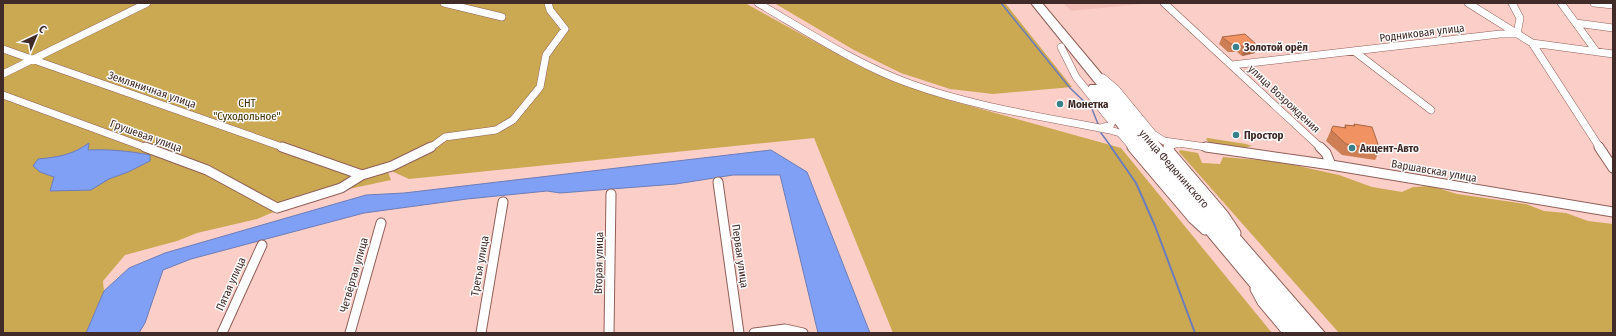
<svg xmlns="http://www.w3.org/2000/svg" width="1616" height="336" font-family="'Fira Sans Condensed',sans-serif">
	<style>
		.built { fill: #f1bfb7 }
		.green { fill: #cba952 }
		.water { fill: #80a0f5; stroke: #6d7db8 }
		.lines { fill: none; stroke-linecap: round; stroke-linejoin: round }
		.stream-far1 { stroke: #6d7db8; stroke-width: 1.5 }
		.stream { stroke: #6d7db8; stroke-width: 2 }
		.minor-far1-casing { stroke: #905f59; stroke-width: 8 }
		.minor-casing { stroke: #905f59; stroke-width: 11 }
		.trunk-casing { stroke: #905f59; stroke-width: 2 }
		.minor-far1 { stroke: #fff; stroke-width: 7 }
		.minor { stroke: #fff; stroke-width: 9 }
		.trunk { fill: #fff; fill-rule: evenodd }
		.wall { fill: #ce7e54 }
		.shaded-wall { fill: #a86645 }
		.building { fill: #f09262; stroke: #a86645 }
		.poi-dot { fill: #3a808a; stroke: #fbfbfb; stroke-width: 1.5 }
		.labels { text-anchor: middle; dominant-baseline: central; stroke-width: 3; stroke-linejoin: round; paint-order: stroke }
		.street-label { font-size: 11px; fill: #412b28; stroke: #fbfbfb }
		.poi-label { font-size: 11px; font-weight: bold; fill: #412b28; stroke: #fbfbfb; text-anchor: start }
		.park-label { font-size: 11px; fill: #423103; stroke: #fbfbfb }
	</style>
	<rect width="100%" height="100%" fill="#fbcec8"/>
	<path class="built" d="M1063 3H1151L1071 11Z"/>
	<path class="green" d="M3 3H745L857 65 892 81 945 99 1121 148 1272 333H893L814 138 409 179 387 169 391 180 344 190 276 211 257 219 197 233 177 241 125 255 103 281 104 291 86 333H3Z
		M774 3H1005L1072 87 993 94 950 89 901 73 854 50Z
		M1208 138 1246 144 1252 146 1243 148 1209 143 1206 139Z
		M1180 150 1198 153 1202 163 1220 164 1223 157 1271 161 1294 165 1339 175 1372 187 1402 192 1413 187 1431 186 1457 194 1526 204 1544 211 1566 213 1588 221 1613 224V333H1339L1179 152Z"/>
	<path class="water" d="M89 143 88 150C108 149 130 151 150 155V161L128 172 109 179 91 190 50 191 54 177 40 172 33 166 38 159C59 157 72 155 89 143Z
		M771 150 807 172 870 333H818L780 175H733L676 184 560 193 547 191 467 199 364 213 191 259 163 270 145 323 139 333H86L104 291 129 268 165 253 366 195 404 193Z"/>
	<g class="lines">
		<path class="stream-far1" d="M1001 3 1070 88 1092 109 1098 124
			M1101 133 1112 148"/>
		<path class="stream" d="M1111 147 1136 183 1155 226 1195 333"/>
		<g class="minor-far1-casing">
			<path id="minor-far1" d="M444 3 502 17
				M758 3C806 31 859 66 911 84 975 107 1044 117 1110 130L1120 133 1133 148
				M1164 3 1321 148
				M1468 3 1532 43 1613 54
				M1512 3 1520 18 1517 34
				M1561 3 1596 51
				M1594 3 1613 5
				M1576 23 1613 28
				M1532 43 1600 148
				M1061 47 1076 77 1112 122 1110 126 1103 127
				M3 49 285 148
				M1354 51 1431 110
				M1232 65 1500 34H1517
				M3 74 147 3
				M1103 78 1116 89 1153 134 1164 141 1213 148
				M3 95 147 148
				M430 148 445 137 496 130 513 120 540 87 546 55 565 29 550 10 548 3
				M1168 148 1169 146 1176 144"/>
		</g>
		<g class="minor-casing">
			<path id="minor" d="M145 147 207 170 277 208 341 188 362 175 392 166 431 147
				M282 147 362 175
				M1132 147 1193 219 1205 230
				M1168 147 1171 153 1224 215 1236 233
				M1206 147 1331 165 1613 212
				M1320 147 1326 153 1331 165
				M1599 147 1613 168
				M718 182 739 333
				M1255 289 1262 302 1288 333
				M222 333 262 245
				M350 333 381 223
				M481 333 503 202
				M609 333 611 194
				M754 333 785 329 803 333"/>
		</g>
		<g class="trunk-casing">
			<path id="trunk" d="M1031 3H1042L1156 139 1325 333H1289L1127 139 1088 88 1090 85H1097Z"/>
		</g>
		<use href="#minor-far1" class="minor-far1"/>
		<use href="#minor" class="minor"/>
		<use href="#trunk" class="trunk"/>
	</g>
	<path class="wall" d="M1222 37 1258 46 1255 53 1242 56 1237 52H1228L1219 44Z
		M1354 124 1380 150 1375 160 1342 155 1326 141 1331 130 1344 128 1345 125 1353 126Z"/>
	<path class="shaded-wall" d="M1258 46 1255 53 1242 56 1244 48Z"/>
	<path class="building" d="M1245 34 1258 46 1244 48 1239 44H1231L1222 37Z
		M1354 124 1372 127 1380 150 1346 144 1331 130 1333 126 1346 128 1345 125 1355 126Z"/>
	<g class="poi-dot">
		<circle cx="1236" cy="47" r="4"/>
		<circle cx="1060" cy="104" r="4"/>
		<circle cx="1236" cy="135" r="4"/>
		<circle cx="1352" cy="148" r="4"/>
	</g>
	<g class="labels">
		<g class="street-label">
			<text transform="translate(1422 33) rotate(-7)">Родниковая улица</text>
			<text transform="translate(152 90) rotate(19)">Земляничная улица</text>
			<text transform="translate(1284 99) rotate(43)">улица Возрождения</text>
			<text transform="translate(146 136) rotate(20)">Грушевая улица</text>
			<text transform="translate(1174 169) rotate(49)">улица Федюнинского</text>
			<text transform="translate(1434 171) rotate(10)">Варшавская улица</text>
			<text transform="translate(740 256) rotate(82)">Первая улица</text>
			<text transform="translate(599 263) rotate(-89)">Вторая улица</text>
			<text transform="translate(480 266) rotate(-80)">Третья улица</text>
			<text transform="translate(354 275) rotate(-74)">Четвёртая улица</text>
			<text transform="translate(231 284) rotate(-66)">Пятая улица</text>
		</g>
		<g class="poi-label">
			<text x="1244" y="47">Золотой орёл</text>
			<text x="1068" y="104">Монетка</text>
			<text x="1244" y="135">Простор</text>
			<text x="1360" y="148">Акцент-Авто</text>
		</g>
		<g class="park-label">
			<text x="247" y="103">СНТ<tspan x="247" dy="13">"Суходольное"</tspan></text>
		</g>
	</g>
	<rect width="1616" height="336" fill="none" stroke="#412b28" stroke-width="8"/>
	<g transform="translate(36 36) rotate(44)" stroke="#fbfbfb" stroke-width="3" paint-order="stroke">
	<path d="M0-3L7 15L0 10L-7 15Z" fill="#412b28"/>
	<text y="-6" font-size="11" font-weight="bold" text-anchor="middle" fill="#412b28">С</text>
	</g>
</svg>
